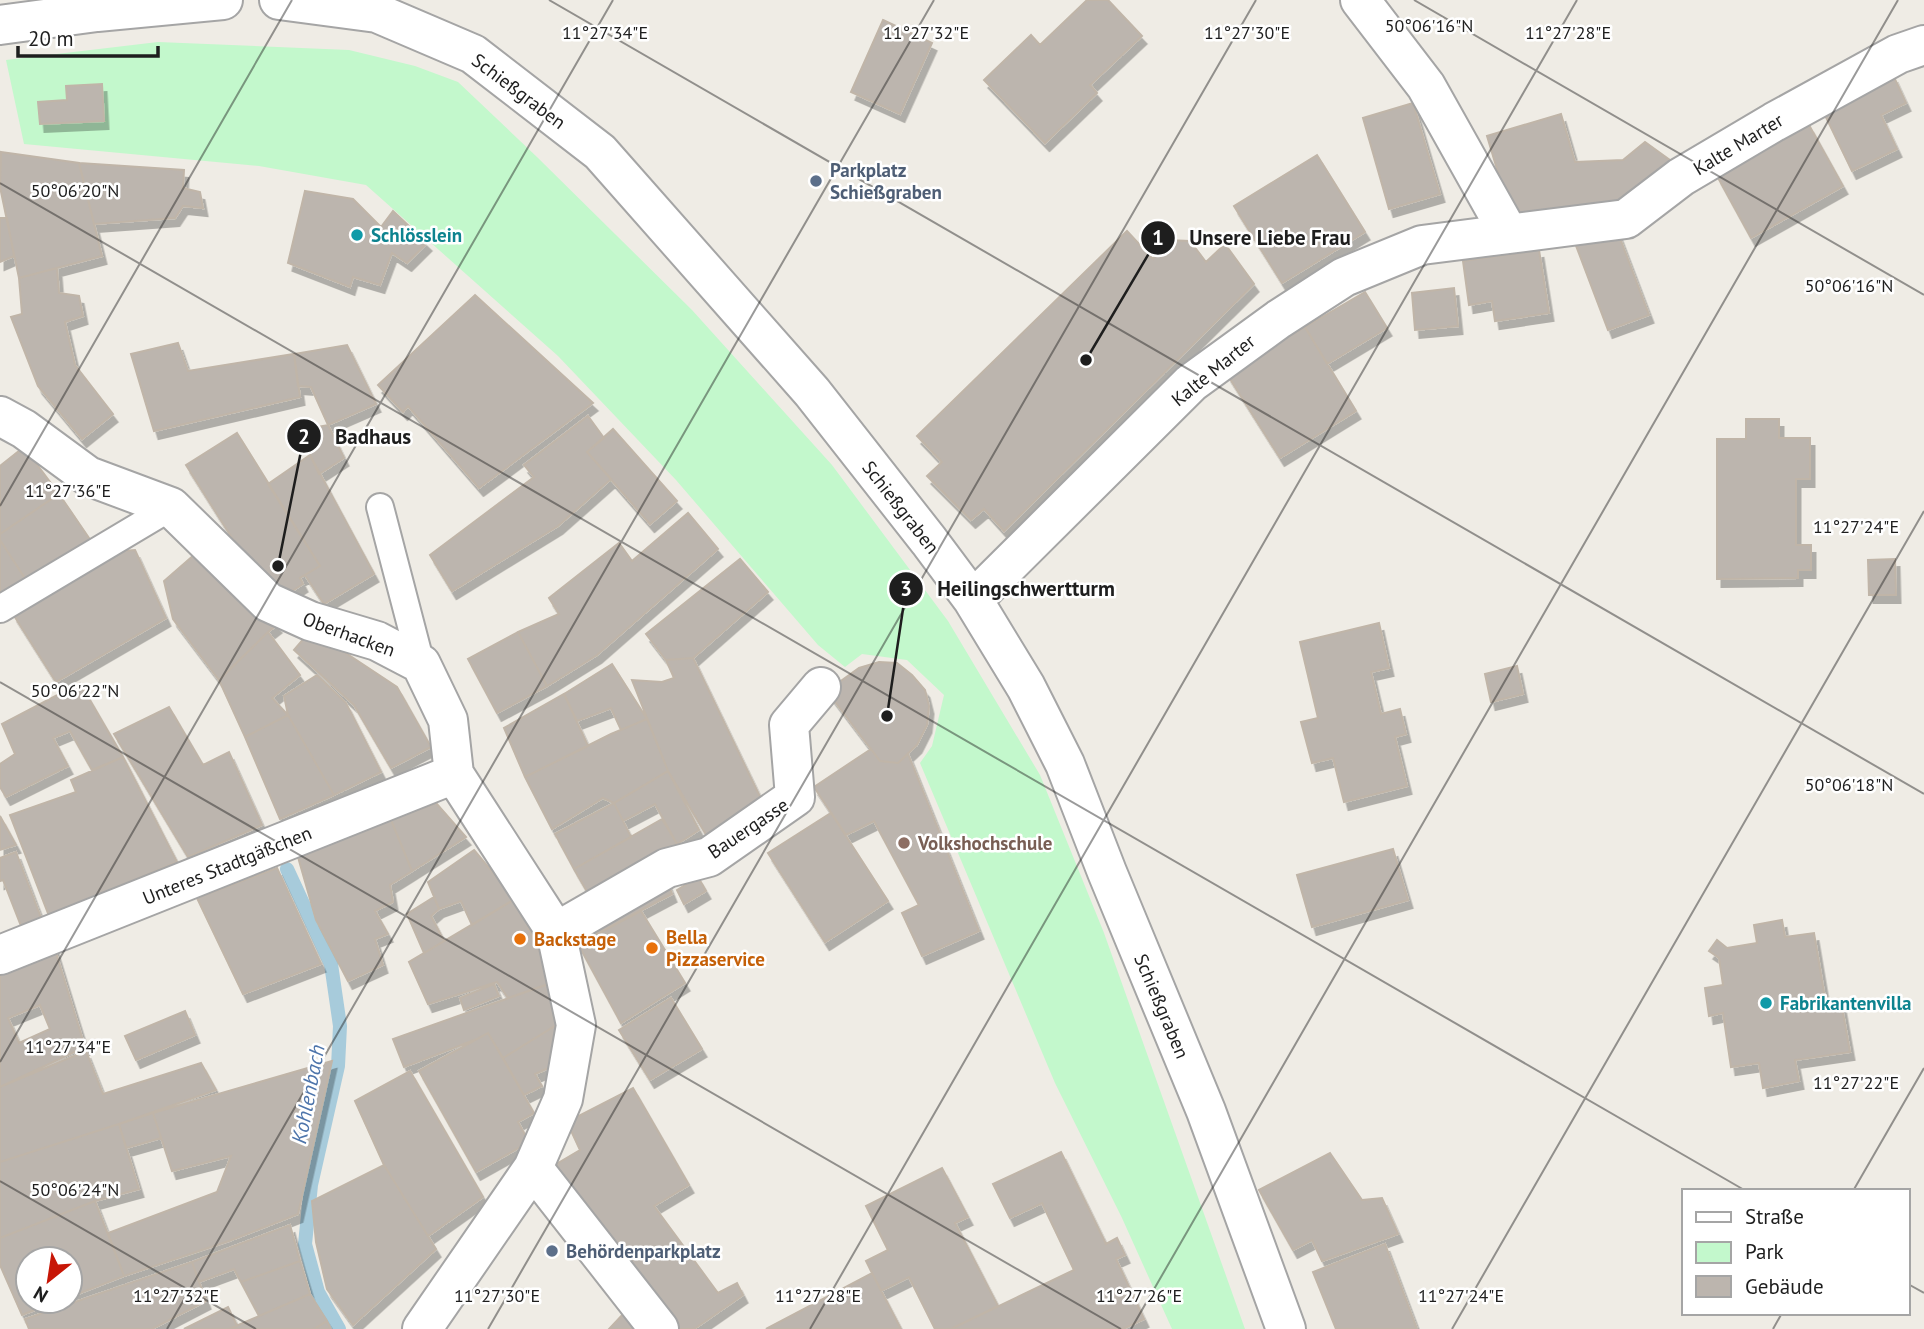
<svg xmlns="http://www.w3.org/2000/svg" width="1924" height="1329" font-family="'PT Sans',sans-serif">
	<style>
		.park { fill: #c3f8cc }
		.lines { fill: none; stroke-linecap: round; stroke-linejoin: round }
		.stream { stroke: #a7cbdb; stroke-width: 14 }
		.building { fill: #bcb5ae; stroke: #c0b5a8; stroke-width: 2; fill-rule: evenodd; filter: url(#shadow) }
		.service-casing { stroke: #a5a5a5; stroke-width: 30 }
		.minor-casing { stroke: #a5a5a5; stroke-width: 42 }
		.service { stroke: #fff; stroke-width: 26 }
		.minor { stroke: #fff; stroke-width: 38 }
		.ticks { fill: none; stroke: #1e1e1e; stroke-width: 2; stroke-opacity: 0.45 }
		.service-dot { fill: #5c6f8a; stroke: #fff; stroke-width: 2.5 }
		.culture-dot { fill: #0f9aa8; stroke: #fff; stroke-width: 2.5 }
		.education-dot { fill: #8d6e63; stroke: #fff; stroke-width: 2.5 }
		.food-dot { fill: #e8710a; stroke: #fff; stroke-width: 2.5 }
		.labels { text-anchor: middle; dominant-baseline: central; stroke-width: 5; stroke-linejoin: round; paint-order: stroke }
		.street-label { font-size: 19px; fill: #1e1e1e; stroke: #fff }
		.service-label { font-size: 19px; font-weight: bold; fill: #4e5e75; stroke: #fff; text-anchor: start }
		.culture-label { font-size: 19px; font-weight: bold; fill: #0d838f; stroke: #fff; text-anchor: start }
		.education-label { font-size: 19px; font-weight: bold; fill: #785e54; stroke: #fff; text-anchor: start }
		.food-label { font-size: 19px; font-weight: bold; fill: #c56008; stroke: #fff; text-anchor: start }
		.water-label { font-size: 21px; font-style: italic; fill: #4e75ab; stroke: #fff }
		.ticks-label { font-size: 18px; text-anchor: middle; fill: #1e1e1e; stroke: #fff; stroke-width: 5; stroke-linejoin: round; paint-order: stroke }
		.leader { fill: none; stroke: #1e1e1e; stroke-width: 2.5 }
		.callout-dot { fill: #1e1e1e; stroke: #fff; stroke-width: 2.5 }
		.mark-label { font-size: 21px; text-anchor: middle; font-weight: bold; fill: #fff }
		.callout-label { font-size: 21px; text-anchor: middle; font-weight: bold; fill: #1e1e1e; stroke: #fff; stroke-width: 5; stroke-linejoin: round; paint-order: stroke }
	</style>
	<defs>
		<filter id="shadow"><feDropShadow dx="4.5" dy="8" stdDeviation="0" flood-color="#0004"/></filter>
	</defs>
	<rect width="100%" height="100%" fill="#efece5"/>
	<path class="park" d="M158 42 349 50 415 66 458 82 537 157 692 310 832 465 948 621 1040 775 1104 933 1245 1329H1172L1122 1218 1055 1083 920 763 932 746 944 695 907 660 862 654 845 667 818 645 676 480 558 356 366 185 259 166 24 144 6 60Z"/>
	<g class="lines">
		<path class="stream" d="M287 869 331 964 340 1026 338 1066 311 1185 305 1244 318 1292 339 1329"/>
	</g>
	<path class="building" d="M1087 0H1108L1142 36 1090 85 1097 93 1045 143 984 80 1031 35 1040 45Z
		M883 20 932 43 900 114 851 92Z
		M1893 75 1906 103 1881 115 1897 149 1852 171 1822 109Z
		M102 84 104 121 40 124 38 102 67 100 66 86Z
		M1413 103 1440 194 1389 209 1363 118Z
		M1561 114 1575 162 1623 160 1645 142 1681 168 1630 206 1511 216 1487 136Z
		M1809 125 1843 186 1751 238 1717 176Z
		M1 152 79 163 102 256 19 278 0 187Z
		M1317 155 1365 232 1282 283 1234 206Z
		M79 163 184 170 183 188 200 192 203 208 183 206 175 218 94 224Z
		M305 191 353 199 381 227 393 211 427 243 407 263 392 253 380 285 353 277 350 287 288 263Z
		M0 218H7L14 256 0 262Z
		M1616 228 1649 315 1608 330 1575 243Z
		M1127 231 1153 259 1166 240 1190 241 1206 262 1225 244 1254 284 1004 531 984 509 971 520 927 476 942 462 917 436Z
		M1539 250 1549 313 1495 321 1492 301 1469 305 1463 261Z
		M57 268 59 293 79 296 83 316 65 322 75 365 113 414 82 439 38 386 11 317 22 314 19 278Z
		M1454 288 1458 326 1415 330 1412 293Z
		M1365 292 1387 328 1327 364 1305 327Z
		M475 295 593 403 479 488 408 406 403 412 378 385Z
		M1305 327 1356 411 1280 458 1227 374Z
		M178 343 188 371 294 354 300 397 154 431 131 354Z
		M347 345 376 404 328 425 311 387 298 386 294 354Z
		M588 416 604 438 587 452 611 479 558 526 452 591 430 555 534 477 524 465Z
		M1746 419H1779V438H1810V479H1796V545H1811V570H1798V578L1717 579V439H1746Z
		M328 425 344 458 319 474 310 455 300 430Z
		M613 429 677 501 650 524 587 452Z
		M237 433 320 566 300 578 303 584 286 595 270 598 186 465Z
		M24 447 59 494 0 534V466Z
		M310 455 374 574 324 604 305 575 320 566 268 484Z
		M59 494 91 541 28 583 0 540V534Z
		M688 513 718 549 597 655 547 686 518 632 559 614 549 598 619 543 632 561Z
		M0 540 28 583 0 600Z
		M135 550 166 618 56 682 13 614 109 552Z
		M195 554 277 625 268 632 219 680 173 619 164 581Z
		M740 559 768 592 693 658 666 660 646 634Z
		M1895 559 1896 595H1869L1868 560Z
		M1379 623 1389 668 1371 672 1381 714 1400 709 1406 734 1395 737 1407 786 1344 802 1333 758 1312 763 1301 722 1318 718 1300 642Z
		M268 632 300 675 272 698 288 715 245 737 219 680Z
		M518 632 547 686 497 713 468 659Z
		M305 637 329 642 397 687 431 747 391 768 354 705 294 650Z
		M693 658 764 805 710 841 668 771 632 680 662 682 674 678 666 660Z
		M879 662 897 663 912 675 925 690 929 706 927 725 917 745 898 763 880 761 827 691 859 668Z
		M612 664 647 719 621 730 611 708 577 721 564 694Z
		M1517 666 1523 694 1491 702 1485 674Z
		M317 675 346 703 381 772 334 795 288 715 284 696Z
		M80 683 123 757 92 770 70 731 53 738 68 766 6 797 0 787V764L15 754 2 724Z
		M564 694 588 746 525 777 504 728Z
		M169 707 203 765 229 752 262 825 188 857 114 734Z
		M288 715 334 795 280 819 245 737Z
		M647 719 668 771 614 803 603 798 552 829 525 777 611 734Z
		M871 749 880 761 898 763 908 754 979 931 922 956 902 913 919 905 874 821 846 835 814 787Z
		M123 757 177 862 49 916 10 815 76 792 71 780Z
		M668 771 699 830 677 844 655 804 623 821 614 803Z
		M436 803 466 837 412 871 391 820Z
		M614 803 631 837 574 869 555 834Z
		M831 813 888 901 825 942 768 853Z
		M0 816 16 845 0 850Z
		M662 819 677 844 589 895 574 869Z
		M391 820 412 871 390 885 393 902 375 911 388 934 375 939 383 965 348 981 316 920 298 857Z
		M1393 849 1408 900 1312 927 1297 875Z
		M474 850 515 899 472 925 461 901 439 909 428 882Z
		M16 852 41 918 21 926 3 880 0 881V858Z
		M277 868 321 964 243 994 197 898Z
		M698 877 706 891 684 904 677 890Z
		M666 879 672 894 578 944 577 931Z
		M434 897 439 909 431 916 444 941 424 953 407 914Z
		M515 899 554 982 508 998 497 982 428 1004 409 962Z
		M641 911 685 983 621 1023 578 944Z
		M1782 920 1785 937 1814 933 1826 1004 1841 1002 1850 1052 1795 1060 1799 1081 1763 1088 1759 1063 1731 1067 1723 1013 1709 1016 1705 988 1723 985 1719 958 1709 951 1717 940 1727 948 1757 943 1754 925Z
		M53 943 85 1047 0 1087V964ZM40 1005 50 1029 19 1043 8 1018Z
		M554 982 558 1024 503 1058 488 1033 477 1039 404 1067 393 1039Z
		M494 984 499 996 464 1010 460 998Z
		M671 998 702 1049 650 1080 619 1030Z
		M185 1011 195 1035 136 1060 125 1036Z
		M558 1024 551 1067 535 1074 542 1086 524 1095 503 1058Z
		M488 1033 534 1113 518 1122 529 1142 476 1172 419 1071Z
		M86 1051 103 1094 201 1063 216 1090 119 1124 0 1162V1087Z
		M332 1061 298 1214 229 1241 124 1276 108 1233 217 1192 231 1156 172 1171 153 1113Z
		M410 1071 483 1197 428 1236 384 1165 355 1101Z
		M633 1088 689 1185 654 1206 718 1293 737 1283 743 1295 694 1329H678L553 1166 580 1150 567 1122Z
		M153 1113 161 1138 126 1148 119 1124Z
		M119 1124 139 1189 95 1201 0 1238V1162Z
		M1061 1152 1106 1244 1117 1238 1125 1255 1116 1259 1144 1319 1123 1329H951L1074 1270 1042 1203 1010 1218 993 1184Z
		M1330 1153 1362 1200 1382 1198 1398 1234 1322 1261 1312 1240 1293 1250 1259 1190Z
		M384 1165 436 1249 353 1325 327 1289 316 1242 312 1201Z
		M942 1168 968 1217 955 1223 998 1306 951 1329H935L909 1277 881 1291 866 1261 888 1250 866 1206Z
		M95 1201 124 1276 70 1297V1259H28V1301H58L22 1315 0 1265V1238Z
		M290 1225 300 1261 241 1282 234 1269 199 1282 192 1262Z
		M1385 1244 1417 1329H1336L1313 1272Z
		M300 1261 310 1294 259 1316 241 1282Z
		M192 1262 206 1301 152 1329H29L25 1319Z
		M872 1273 901 1329H766Z
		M310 1294 327 1321 314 1329H229Z
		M228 1307 237 1326 229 1329H184Z
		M625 1312 639 1329H609Z
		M327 1321 331 1329H314Z"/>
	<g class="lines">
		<g class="service-casing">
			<path id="service" d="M380 507 421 664
				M0 609 171 507"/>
		</g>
		<g class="minor-casing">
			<path id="minor" d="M279 0 377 13 473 54 600 152 812 392 929 541 973 600 1026 687 1065 764 1107 872 1206 1111 1286 1329
				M1360 0 1426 86 1509 234
				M0 25 97 12 223 0
				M0 416 24 429 88 476 171 507 268 602 310 621 377 641 421 664 448 720 454 774 556 932 576 1025 563 1099 533 1168 422 1329
				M973 600 1191 383 1279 319 1344 277 1422 245 1626 219 1681 177 1774 122 1898 54 1924 45
				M556 932 667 868 709 857 795 797 789 725 821 687
				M0 955 454 774
				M533 1168 659 1329"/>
		</g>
		<use href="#service" class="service"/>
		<use href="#minor" class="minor"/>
	</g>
	<path class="ticks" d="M549 0 1924 794M1414 0 1924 295M0 183 1746 1191M0 506 292 0M0 682 1121 1329M0 1062 613 0M0 1181 256 1329M1853 1191 1924 1068M1908 1284 1924 1293M167 1329 934 0M488 1329 1256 0M810 1329 1577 0M1131 1329 1898 0M1452 1329 1924 511M1773 1329 1782 1313"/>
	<g class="service-dot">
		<circle cx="816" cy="181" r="7"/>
		<circle cx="552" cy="1251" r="7"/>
	</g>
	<g class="culture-dot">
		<circle cx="357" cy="235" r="7"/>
		<circle cx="1766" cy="1003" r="7"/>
	</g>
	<circle class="education-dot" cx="904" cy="843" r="7"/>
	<g class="food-dot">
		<circle cx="520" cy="939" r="7"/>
		<circle cx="652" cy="948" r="7"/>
	</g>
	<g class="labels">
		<g class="street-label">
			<text transform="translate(519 91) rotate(37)">Schießgraben</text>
			<text transform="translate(1738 144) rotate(-31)">Kalte Marter</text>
			<text transform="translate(1213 370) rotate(-39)">Kalte Marter</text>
			<text transform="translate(901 507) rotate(52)">Schießgraben</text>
			<text transform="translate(349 634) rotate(20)">Oberhacken</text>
			<text transform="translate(748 828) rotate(-34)">Bauergasse</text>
			<text transform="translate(227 865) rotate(-22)">Unteres Stadtgäßchen</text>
			<text transform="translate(1162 1006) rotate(67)">Schießgraben</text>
		</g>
		<g class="service-label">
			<text x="830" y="170">Parkplatz<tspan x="830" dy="22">Schießgraben</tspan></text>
			<text x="566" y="1251">Behördenparkplatz</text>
		</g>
		<g class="culture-label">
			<text x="371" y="235">Schlösslein</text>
			<text x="1780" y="1003">Fabrikantenvilla</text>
		</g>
		<g class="education-label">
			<text x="918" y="843">Volkshochschule</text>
		</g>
		<g class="food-label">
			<text x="666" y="937">Bella<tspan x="666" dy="22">Pizzaservice</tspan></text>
			<text x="534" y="939">Backstage</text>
		</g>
		<g class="water-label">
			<text transform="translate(308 1094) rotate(-79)">Kohlenbach</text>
		</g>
	</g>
	<g class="ticks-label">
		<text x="1429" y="32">50°06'16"N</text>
		<text x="605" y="39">11°27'34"E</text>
		<text x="926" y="39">11°27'32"E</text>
		<text x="1247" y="39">11°27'30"E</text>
		<text x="1568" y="39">11°27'28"E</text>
		<text x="75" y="197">50°06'20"N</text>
		<text x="1849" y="292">50°06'16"N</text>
		<text x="68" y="497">11°27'36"E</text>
		<text x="1856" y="533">11°27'24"E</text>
		<text x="75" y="697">50°06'22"N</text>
		<text x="1849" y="791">50°06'18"N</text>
		<text x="68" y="1053">11°27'34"E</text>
		<text x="1856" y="1089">11°27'22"E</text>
		<text x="75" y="1196">50°06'24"N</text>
		<text x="176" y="1302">11°27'32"E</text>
		<text x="497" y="1302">11°27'30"E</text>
		<text x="818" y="1302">11°27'28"E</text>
		<text x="1139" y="1302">11°27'26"E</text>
		<text x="1461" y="1302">11°27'24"E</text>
	</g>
	<path class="leader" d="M1086 360L1158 238M278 566L304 436M887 716L906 589"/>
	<g class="callout-dot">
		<circle cx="1086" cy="360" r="7"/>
		<circle cx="278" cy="566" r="7"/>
		<circle cx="887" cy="716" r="7"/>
		<circle cx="1158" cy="238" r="18"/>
		<circle cx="304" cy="436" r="18"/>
		<circle cx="906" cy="589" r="18"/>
	</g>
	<g class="mark-label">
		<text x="1158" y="245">1</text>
		<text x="304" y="444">2</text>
		<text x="906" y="596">3</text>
	</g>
	<g class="callout-label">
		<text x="1270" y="245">Unsere Liebe Frau</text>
		<text x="373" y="444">Badhaus</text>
		<text x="1026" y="596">Heilingschwertturm</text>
	</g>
	<rect x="1682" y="1189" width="228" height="126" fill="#ffffff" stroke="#a5a5a5" stroke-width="2"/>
	<rect x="1696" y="1212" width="35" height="10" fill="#ffffff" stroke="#a5a5a5" stroke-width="2"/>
	<text x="1745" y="1224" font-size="21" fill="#1e1e1e">Straße</text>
	<rect x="1696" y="1242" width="35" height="21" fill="#c3f8cc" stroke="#a5a5a5" stroke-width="2"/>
	<text x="1745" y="1259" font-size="21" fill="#1e1e1e">Park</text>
	<rect x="1696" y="1276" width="35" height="21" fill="#bcb5ae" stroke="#a5a5a5" stroke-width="2"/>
	<text x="1745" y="1294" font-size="21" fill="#1e1e1e">Gebäude</text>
	<g transform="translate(49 1280) rotate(210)"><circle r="33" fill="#ffffff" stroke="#a5a5a5" stroke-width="2"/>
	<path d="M0-5L12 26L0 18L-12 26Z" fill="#c71606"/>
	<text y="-10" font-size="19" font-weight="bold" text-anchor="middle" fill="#1e1e1e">N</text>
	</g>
	<path d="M18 46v10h140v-10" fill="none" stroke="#1e1e1e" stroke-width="3.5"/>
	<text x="28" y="46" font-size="21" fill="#1e1e1e" stroke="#ffffff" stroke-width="5" paint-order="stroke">20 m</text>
</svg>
